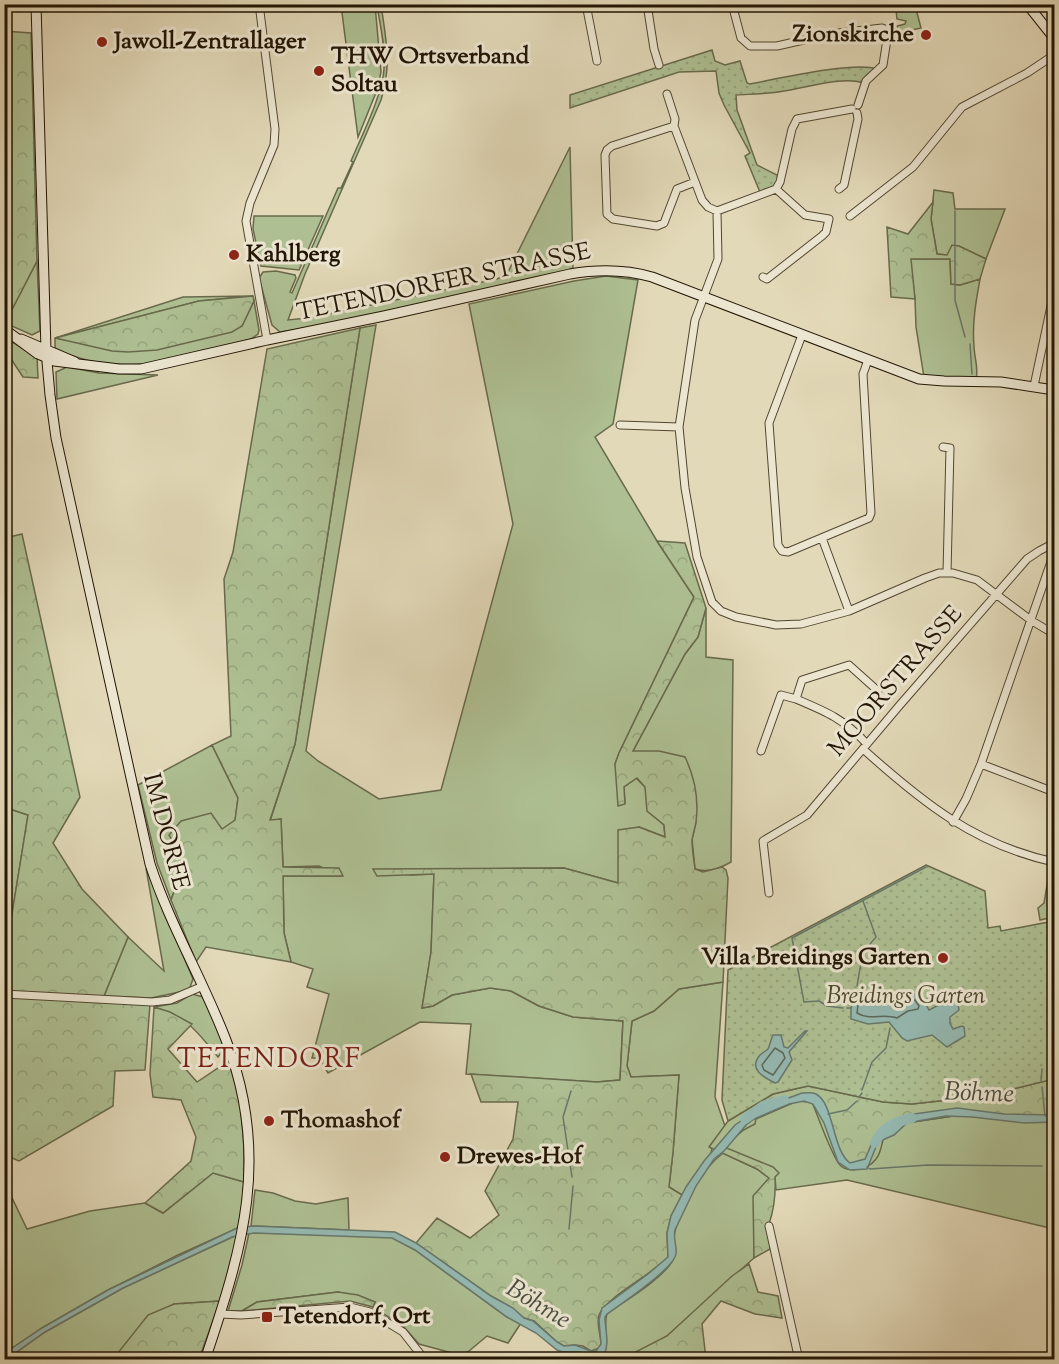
<svg xmlns="http://www.w3.org/2000/svg" width="1059" height="1364" font-family="'Sorts Mill Goudy',serif">
	<style>
		.green { fill: #aec093; stroke: #686a4c; stroke-width: 1.5 }
		.forest { fill: url(#forest-crowns); stroke: #686a4c; stroke-width: 1.5 }
		.park { fill: url(#park-dots); stroke: #686a4c; stroke-width: 1.5 }
		.water { fill: #95bab3; stroke: #67786d; stroke-width: 1.5 }
		.lines { fill: none; stroke-linecap: round; stroke-linejoin: round }
		.shore { stroke: #5c685c; stroke-width: 1.5 }
		.stream { stroke: #67786d; stroke-width: 1.5 }
		.river { stroke: #95bab3; stroke-width: 10 }
		.street-casing { stroke: #524631; stroke-width: 9 }
		.secondary-casing { stroke: #221504; stroke-width: 11 }
		.street { stroke: #ece6d1; stroke-width: 7 }
		.secondary { stroke: #ece6d1; stroke-width: 9 }
		.rail { stroke: #221504; stroke-width: 1.5; stroke-dasharray: 10 10; stroke-linecap: butt }
		.poi-dot { fill: #8f2418; stroke: #ece6d1; stroke-width: 2 }
		.labels { text-anchor: middle; dominant-baseline: central; stroke-width: 6; stroke-linejoin: round; paint-order: stroke }
		.poi-label { font-size: 24px; font-weight: bold; fill: #221504; stroke: #ece6d1; text-anchor: start }
		.street-label { font-size: 24px; fill: #221504; stroke: #ece6d1 }
		.park-label { font-size: 24px; font-style: italic; fill: #4c482f; stroke: #ece6d1 }
		.water-label { font-size: 26px; font-style: italic; fill: #4a4f41; stroke: #ece6d1 }
		.quarter-label { font-size: 27px; letter-spacing: 1.5px; fill: #7a1f14; stroke: #ece6d1 }
	</style>
	<defs>
		<pattern id="forest-crowns" width="20" height="18" patternUnits="userSpaceOnUse" patternTransform="scale(1.5)"><rect width="20" height="18" fill="#aec093"/><path d="M2 6a3 3 0 1 1 6 0M12 15a3 3 0 1 1 6 0" fill="none" stroke="#95a47d"/></pattern>
		<pattern id="park-dots" width="8" height="8" patternUnits="userSpaceOnUse" patternTransform="scale(1.5)"><rect width="8" height="8" fill="#aec093"/><path d="M2 2h.1M6 6h.1" fill="none" stroke="#95a47d" stroke-width="1.8" stroke-linecap="round"/></pattern>
	</defs>
	<rect width="100%" height="100%" fill="#e2d9b8"/>
	<filter id="stains"><feTurbulence type="fractalNoise" baseFrequency=".00333" numOctaves="4"/><feColorMatrix values="0 0 0 0 .2 0 0 0 0 .09 0 0 0 0 .02 0 0 0 .5 -.17"/></filter>
	<radialGradient id="worn" r=".72"><stop offset=".6" stop-color="#630" stop-opacity="0"/><stop offset="1" stop-color="#630" stop-opacity=".3"/></radialGradient>
	<path class="green" d="M341 5H375L381 72 377 90 358 137Z
		M377 5H381C386 39 392 66 381 100L305 274 288 320 308 318 497 279 507 274 570 147 573 270 340 323 280 332 272 325 259 278 263 272 276 271 295 275 296 278 290 292 292 293 338 188H341L353 162 351 161C361 137 383 94 384 69 386 48 380 25 377 5Z
		M915 5 921 28 898 33 897 26 905 24 906 21 897 19 896 10 901 7Z
		M934 190 953 193 955 209H1005L986 259 959 246 947 255 937 254 931 219Z
		M254 216H323L299 270 261 266 253 229Z
		M910 259H950L951 284 960 285 980 279C976 301 972 323 974 346 974 357 979 368 976 379L924 377 916 327 915 299Z
		M37 261 40 331 32 335 5 323Z
		M606 276 638 280 613 424 595 437 657 541 694 597 619 753 615 764 625 803 624 787 636 778 645 787 653 814 664 825 665 837 639 827 618 883 564 868 374 870 412 875 434 874 431 952 422 1008 433 1006 452 995 490 988 511 991 539 1006 573 1017 623 1021 620 1080 597 1082 466 1074 471 1024 420 1022 328 1073 319 1058H312L329 994 307 987 313 969 291 962 284 933 283 876H342L319 866 283 867 281 819 270 821 295 744 360 328 376 325 306 751 318 761 379 799 441 790 513 524 469 304 574 281Z
		M253 296 199 301 57 338 67 340 242 326 254 301 259 330 258 334 251 339C187 356 119 382 55 348V338L183 297Z
		M67 367 99 373 158 375 57 399 56 372Z
		M706 608V657L733 660 731 862C719 869 707 873 695 869L692 839 696 822 633 751 685 654 698 637Z
		M212 745 238 798 235 821 184 860 176 874V886L171 900 157 863 138 785Z
		M4 807 28 815 11 921 5 920Z
		M1050 867H1054V917L1040 920 1038 908 1044 903Z
		M146 868 193 979 189 990 151 998 104 996 128 937 164 971Z
		M723 982 715 1097 725 1126 710 1147 712 1149 711 1153 682 1195 669 1187 673 1152 679 1075 631 1077 627 1066 632 1021 654 1011 679 989Z
		M192 994 203 997 226 1047 218 1057C195 1029 189 1019 154 1007L177 1003Z
		M797 1101 812 1102 821 1120 884 1135 899 1124 960 1115 1054 1121V1229L847 1180 776 1190 775 1177 724 1147 756 1119Z
		M723 1153 757 1169 769 1178 755 1241 754 1258 667 1336 640 1352 622 1359H576L568 1352H580L587 1359 604 1355C609 1339 603 1327 607 1314 626 1300 654 1284 669 1266 680 1252 671 1245 675 1231 681 1206 703 1168 723 1153Z
		M213 1173 244 1182 240 1227 178 1255 108 1290 42 1328 5 1353 4 1181 27 1229 90 1211 145 1203 163 1213Z
		M255 1190 273 1193 295 1201 316 1204 348 1198 349 1230 251 1226Z
		M249 1233 318 1234 392 1237 415 1250 507 1317 521 1323 508 1343 487 1336 463 1356 419 1344 404 1327 373 1307 375 1302 338 1292 257 1302 242 1311H228L242 1265Z
		M239 1234 220 1301 174 1304 117 1354 115 1359 6 1360 45 1332 123 1288Z"/>
	<path class="forest" d="M4 31 31 33 37 261 5 323Z
		M933 202 931 219 937 254 947 255 952 245 959 246 986 259 980 279 960 285 951 284 950 259H911L915 299 891 297 887 227 908 234Z
		M253 296 254 301 242 326 232 332 157 350 128 352 112 351 55 338 199 301Z
		M360 328 295 744 270 820 281 819 283 867 339 868 343 876H283L284 933 291 962 206 947 196 962 171 900 176 886V874L184 860 169 835 181 821 211 813 222 829 235 820 238 798 212 745 231 736 224 579 233 552 267 349Z
		M4 337 37 357 38 378 23 377 5 350Z
		M22 534 80 797 53 843 82 889 128 937 104 996 150 1004 145 1070 115 1071 113 1106 19 1161 5 1155 4 920H11L28 815 4 807V603L7 602 4 590 5 538Z
		M657 541 685 543 706 608 698 637 685 654 633 751H659L685 757C695 778 699 799 696 822 695 828 693 834 692 840 692 850 694 860 695 869L703 872 722 867 726 870 728 878 723 982 679 989 654 1011 632 1021 627 1066 631 1077 679 1075 673 1152 669 1187 682 1195 671 1216 667 1233 668 1257C653 1274 605 1298 599 1315 596 1323 601 1336 601 1344L599 1348 591 1351 583 1346 575 1345 564 1346 557 1342 534 1321 524 1318 512 1308 491 1296 416 1243 437 1218 470 1238 499 1215 485 1191 513 1139 518 1102H481L471 1074 597 1082 620 1080 623 1021 573 1017 539 1006 511 991 490 988 452 995 433 1006 422 1008 431 952 434 874 377 876 373 869 564 868 618 883V830L639 827 665 837 664 825 647 811 645 787 637 778 624 787 625 804 618 806 615 764 619 753 694 597Z
		M154 1007 170 1012 192 1024 168 1049 197 1082 230 1060 240 1101 244 1146V1182L213 1173 163 1213 145 1203 191 1161 196 1137 181 1100 153 1097 150 1074Z
		M1054 1079V1121L960 1115 899 1124 884 1135C881 1150 879 1163 863 1168 857 1170 846 1171 841 1166 834 1162 817 1114 812 1102L797 1101 756 1118 755 1124 730 1137 724 1147 773 1167 779 1173 775 1177C776 1194 774 1209 769 1224 767 1231 770 1242 770 1249L754 1258 753 1196 769 1178 757 1169 709 1147 728 1121 773 1094 808 1086 883 1102 912 1104 984 1096Z
		M749 1264 758 1292 778 1296 782 1318 755 1314 721 1301 702 1324 706 1359H622L667 1336 732 1276Z
		M338 1292 358 1295 375 1302 373 1307 350 1301 242 1311 257 1302Z
		M220 1301 199 1359 115 1360 117 1354 148 1315 174 1304Z"/>
	<path class="park" d="M712 50 715 61 725 65 740 61 747 83 750 84C777 79 855 61 877 69L863 83C843 76 805 88 784 91 768 94 752 94 736 95L737 110 757 165 779 176 775 186 760 192 745 156 750 153 724 105 719 93 716 71 679 72 570 108V95Z
		M926 865 985 891 988 928 1000 926 1001 931 1054 921V1079L984 1096 912 1104 883 1102 808 1086 773 1094 728 1121 722 1100 728 970Z"/>
	<path class="water" d="M917 994 922 996 929 1010 945 1002 954 1001 958 1005 959 1010 950 1017V1023L953 1029 962 1026 964 1027 965 1036 947 1047 932 1035 907 1041 902 1038 889 1022 868 1024 851 1019V1008L854 998 871 995Z
		M805 1031H807L789 1052 792 1060 778 1082 775 1083C763 1077 748 1069 760 1055 762 1053 766 1051 768 1049 770 1045 771 1039 773 1035H781L784 1047 788 1048Z
		M802 1093C806 1093 812 1092 816 1094 834 1103 832 1150 850 1163L865 1159 875 1136 901 1119 914 1114 957 1108 1004 1114 1054 1115V1122L1024 1123 972 1117 946 1116 907 1123 894 1135 878 1142 867 1169 850 1170 838 1162 824 1123 813 1104 804 1101 789 1104 754 1119 746 1125 724 1151 714 1159 696 1186 675 1230C673 1239 677 1246 676 1254 674 1269 621 1304 607 1314L605 1317C605 1330 610 1343 604 1355L587 1359 580 1352H563L557 1350 536 1333 507 1317 415 1250 392 1238 254 1233 232 1237 123 1288 45 1332 5 1360V1353L42 1328 108 1290 237 1228 253 1226 395 1232 416 1243 491 1296 513 1308 524 1318 533 1321 557 1342 564 1346 575 1345 591 1351H596L601 1344 599 1320 602 1308 648 1274 668 1257 667 1233 671 1216 686 1187 704 1161 735 1125 759 1109Z"/>
	<g class="lines">
		<path class="shore" d="M915 1000 919 1006 918 1009 908 1011 897 1018C883 1013 870 1021 857 1013L858 1005C873 996 898 1000 915 1000Z
			M775 1048 783 1053 785 1058 773 1075 764 1070 762 1065Z"/>
		<path class="stream" d="M955 211V300L965 337
			M970 344 972 374
			M857 986C861 964 860 954 876 937L863 901
			M855 998 856 992
			M843 1008 827 1006 819 1001 804 1002 792 938 926 867
			M847 1008H851
			M1041 1081 1042 1069
			M1042 1087 1045 1116
			M862 1090 872 1062 886 1048 890 1028
			M571 1091 563 1117 572 1177
			M859 1097 862 1093
			M828 1114 847 1110 857 1101
			M867 1167 870 1169 928 1165 1042 1166
			M569 1229 573 1186"/>
		<path class="river" d="M745 1119 763 1106 784 1100
			M875 1143C881 1128 898 1121 912 1118"/>
		<g class="street-casing">
			<path id="street" d="M259 4 275 129 274 145 250 203 246 221 267 340
				M586 4 597 61
				M647 4 654 49 659 65
				M732 4 741 38 750 46H777L830 34 882 28 887 30 888 33 883 65 866 81 858 105
				M667 94 675 119 674 126 702 200 708 207 717 211
				M674 126 612 146 607 150 605 155 607 214 613 219 657 226 664 223 677 189 695 182
				M839 189 844 185 858 119 857 113
				M717 211 718 259 695 320 679 427 685 488 697 557 712 602 721 611 736 617 776 625 801 624 849 611 925 578 939 573H953L977 580 1032 621 1054 634
				M717 211 776 189 780 182 792 129 797 119 852 109
				M850 216 913 167 962 107 1027 73 1054 55
				M763 277 767 279 822 236 826 232 829 219 805 215 776 189
				M802 335 769 423 778 545 782 551 788 552 869 518 871 513 863 374 868 360
				M1034 386 1054 292
				M620 425 679 427
				M943 447 950 448 947 573
				M822 538 849 611
				M867 744C844 719 827 712 796 699L802 680 849 665 878 691
				M863 749C922 802 975 845 1054 862
				M761 751 781 695 796 699
				M981 764 1054 792
				M953 822 966 799 981 764 1054 553
				M769 893 763 841 807 815 899 706 1027 559 1039 551 1054 543
				M4 994 152 1002 170 1000 203 986
				M769 1226 799 1360
				M220 1314 241 1315 350 1307 370 1312 403 1332 425 1360"/>
		</g>
		<g class="secondary-casing">
			<path id="secondary" d="M36 4 46 350 50 395 56 438 150 864C170 925 203 980 226 1040 271 1156 243 1247 205 1360
				M1027 4 1054 38
				M4 329 38 354 54 361 119 369H141L267 340 384 316 570 274C599 269 624 269 652 277L919 379 944 381 1001 382 1054 390
				M21 339 75 362"/>
		</g>
		<use href="#street" class="street"/>
		<use href="#secondary" class="secondary"/>
		<path class="rail" d="M1051 1360 1054 1355"/>
	</g>
	<g class="poi-dot">
		<circle cx="926" cy="35" r="6"/>
		<circle cx="102" cy="42" r="6"/>
		<circle cx="319" cy="71" r="6"/>
		<circle cx="234" cy="255" r="6"/>
		<circle cx="943" cy="958" r="6"/>
		<circle cx="269" cy="1121" r="6"/>
		<circle cx="445" cy="1157" r="6"/>
		<rect x="261" y="1311" width="12" height="12" rx="3"/>
	</g>
	<g class="labels">
		<g class="poi-label">
			<text x="914" y="35" text-anchor="end">Zionskirche</text>
			<text x="114" y="42">Jawoll-Zentrallager</text>
			<text x="331" y="57">THW Ortsverband<tspan x="331" dy="28">Soltau</tspan></text>
			<text x="246" y="255">Kahlberg</text>
			<text x="931" y="958" text-anchor="end">Villa Breidings Garten</text>
			<text x="281" y="1121">Thomashof</text>
			<text x="457" y="1157">Drewes-Hof</text>
			<text x="279" y="1317">Tetendorf, Ort</text>
		</g>
		<g class="street-label">
			<text transform="translate(444 283) rotate(-12)">TETENDORFER STRASSE</text>
			<text transform="translate(896 682) rotate(-49)">MOORSTRASSE</text>
			<text transform="translate(165 832) rotate(75)">IM DORFE</text>
		</g>
		<g class="park-label">
			<text x="906" y="997">Breidings Garten</text>
		</g>
		<g class="water-label">
			<text transform="translate(979 1094) rotate(2)">Böhme</text>
			<text transform="translate(538 1305) rotate(31)">Böhme</text>
		</g>
		<g class="quarter-label">
			<text x="269" y="1060">TETENDORF</text>
		</g>
	</g>
	<rect width="1059" height="1364" fill="none" stroke="#e2d9b8" stroke-width="24"/>
	<rect x="6" y="6" width="1047" height="1352" fill="none" stroke="#221504" stroke-width="3"/>
	<rect x="12" y="12" width="1035" height="1340" fill="none" stroke="#221504" stroke-width="1.5"/>
	<rect width="100%" height="100%" filter="url(#stains)"/>
	<rect width="100%" height="100%" fill="url(#worn)"/>
</svg>
